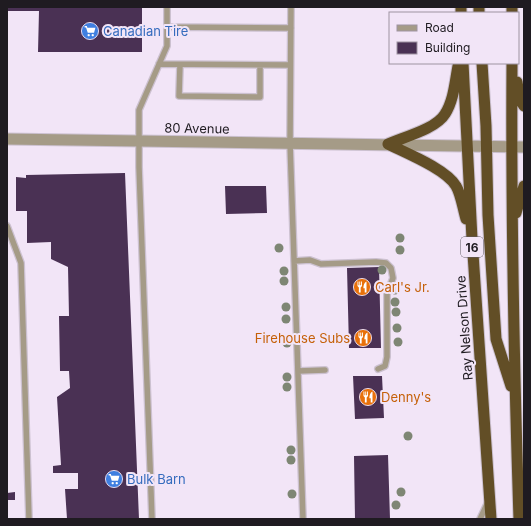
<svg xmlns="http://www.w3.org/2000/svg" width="531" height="526" font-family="Inter,sans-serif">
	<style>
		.building { fill: #4a3154 }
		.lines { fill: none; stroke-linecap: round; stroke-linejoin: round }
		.service-casing { stroke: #ccc1d0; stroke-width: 8 }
		.minor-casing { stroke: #ccc1d0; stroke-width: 13 }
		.trunk-casing { stroke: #ccc1d0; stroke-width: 13 }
		.service { stroke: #a59b87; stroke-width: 5.5 }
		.minor { stroke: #a59b87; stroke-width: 11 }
		.trunk { stroke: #624e26; stroke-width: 11 }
		.tree { fill: #7e8674 }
		.labels { text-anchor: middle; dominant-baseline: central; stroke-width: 4; stroke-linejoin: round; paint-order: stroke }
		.shield { fill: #f2e5f7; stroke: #5e5861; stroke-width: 1 }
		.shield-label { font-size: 12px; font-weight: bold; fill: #1f1b21 }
		.shop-label { font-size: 13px; fill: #366cbe; stroke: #f2e5f7; text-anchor: start }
		.street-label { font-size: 13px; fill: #1f1b21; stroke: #f2e5f7 }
		.food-label { font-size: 13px; fill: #c56008; stroke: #f2e5f7; text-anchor: start }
	</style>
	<rect width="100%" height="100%" fill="#f2e5f7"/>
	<path class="building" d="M7 7H142V52H38L39 11H7Z
		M125 173 139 519H67L65 489H78V473H53V466L61 465 57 397 70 388 69 371H60L59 316H69L68 267 51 259V242L27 243V211H16V177L26 178V175Z
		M225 186H266L267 213 226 214Z
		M379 267 381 348H349L347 268Z
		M353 376H382L384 418 355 419Z
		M388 455 390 519H355L354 456Z
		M15 492V500H7V493Z"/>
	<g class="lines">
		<g class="service-casing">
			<path id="service" d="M291 7 290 143 303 519
				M167 27 291 28
				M159 64 290 65
				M180 65 179 96 260 97V65
				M7 226 21 263 29 519
				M294 261 310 260 321 264 376 262 386 263 391 268 393 278 387 294V357L385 366 378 369
				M298 371 325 370
				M152 519 139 167V110L167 46V7
				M480 519 488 502"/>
		</g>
		<g class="minor-casing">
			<path id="minor" d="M7 139 524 147"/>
		</g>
		<g class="trunk-casing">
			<path id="trunk" d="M461 7V13
				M479 7V13
				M512 7V13
				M463 63 472 239 491 519
				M482 63 486 126 488 215 496 339 511 386
				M512 63C511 215 514 367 519 519
				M517 82 520 100 524 106
				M388 144C406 153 446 169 456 186 461 194 463 209 466 219
				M388 144C404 137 436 129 445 114 454 100 455 81 458 66
				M516 213 524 186"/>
		</g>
		<use href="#service" class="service"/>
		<use href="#minor" class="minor"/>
		<use href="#trunk" class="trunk"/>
	</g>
	<g class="tree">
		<circle cx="400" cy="238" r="4.5"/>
		<circle cx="279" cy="248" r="4.5"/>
		<circle cx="400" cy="250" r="4.5"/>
		<circle cx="382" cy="270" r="4.5"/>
		<circle cx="284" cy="271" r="4.5"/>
		<circle cx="284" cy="281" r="4.5"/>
		<circle cx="395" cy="290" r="4.5"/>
		<circle cx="395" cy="302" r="4.5"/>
		<circle cx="286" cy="307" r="4.5"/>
		<circle cx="396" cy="312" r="4.5"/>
		<circle cx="286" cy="319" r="4.5"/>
		<circle cx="397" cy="328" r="4.5"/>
		<circle cx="398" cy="342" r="4.5"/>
		<circle cx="287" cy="343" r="4.5"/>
		<circle cx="287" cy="377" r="4.5"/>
		<circle cx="287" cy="387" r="4.5"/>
		<circle cx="408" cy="399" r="4.5"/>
		<circle cx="408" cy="436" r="4.5"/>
		<circle cx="291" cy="450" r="4.5"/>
		<circle cx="291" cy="460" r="4.5"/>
		<circle cx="401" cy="492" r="4.5"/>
		<circle cx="292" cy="494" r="4.5"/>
		<circle cx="396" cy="505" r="4.5"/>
	</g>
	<defs>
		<g id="supermarket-disc" transform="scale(0.9)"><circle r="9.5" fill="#3f7fe0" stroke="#f2e5f7"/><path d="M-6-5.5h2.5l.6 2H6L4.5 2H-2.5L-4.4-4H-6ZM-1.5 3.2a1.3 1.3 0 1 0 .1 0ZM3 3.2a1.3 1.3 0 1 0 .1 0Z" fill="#fff"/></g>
		<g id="restaurant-disc" transform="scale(0.9)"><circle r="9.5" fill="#e8710a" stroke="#f2e5f7"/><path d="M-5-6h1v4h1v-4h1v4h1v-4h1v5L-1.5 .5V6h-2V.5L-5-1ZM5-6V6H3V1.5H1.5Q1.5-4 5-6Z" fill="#fff"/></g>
	</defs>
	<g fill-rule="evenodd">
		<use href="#supermarket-disc" x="90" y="31"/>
		<use href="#restaurant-disc" x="362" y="287"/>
		<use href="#restaurant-disc" x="363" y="338"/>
		<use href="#restaurant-disc" x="368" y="397"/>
		<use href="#supermarket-disc" x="114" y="479"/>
	</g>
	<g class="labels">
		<rect class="shield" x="461" y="237" width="22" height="20" rx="3"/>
		<g class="shield-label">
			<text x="472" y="247">16</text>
		</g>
		<g class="shop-label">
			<text x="103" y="31">Canadian Tire</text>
			<text x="127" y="479">Bulk Barn</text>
		</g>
		<g class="street-label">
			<text transform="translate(197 128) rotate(1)">80 Avenue</text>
			<text transform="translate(464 328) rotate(-94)">Ray Nelson Drive</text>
		</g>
		<g class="food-label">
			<text x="375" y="287">Carl's Jr.</text>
			<text x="350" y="338" text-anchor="end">Firehouse Subs</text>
			<text x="381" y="397">Denny's</text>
		</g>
	</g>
	<rect width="531" height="526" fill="none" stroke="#1f1b21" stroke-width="16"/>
	<rect x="389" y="12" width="130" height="52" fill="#f2e5f7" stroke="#9e94a1"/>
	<rect x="397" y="25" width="20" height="6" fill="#a59b87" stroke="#9e94a1"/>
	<text x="425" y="32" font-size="12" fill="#1f1b21">Road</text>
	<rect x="397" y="42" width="20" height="12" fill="#4a3154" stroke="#9e94a1"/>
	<text x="425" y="52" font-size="12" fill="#1f1b21">Building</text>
</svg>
